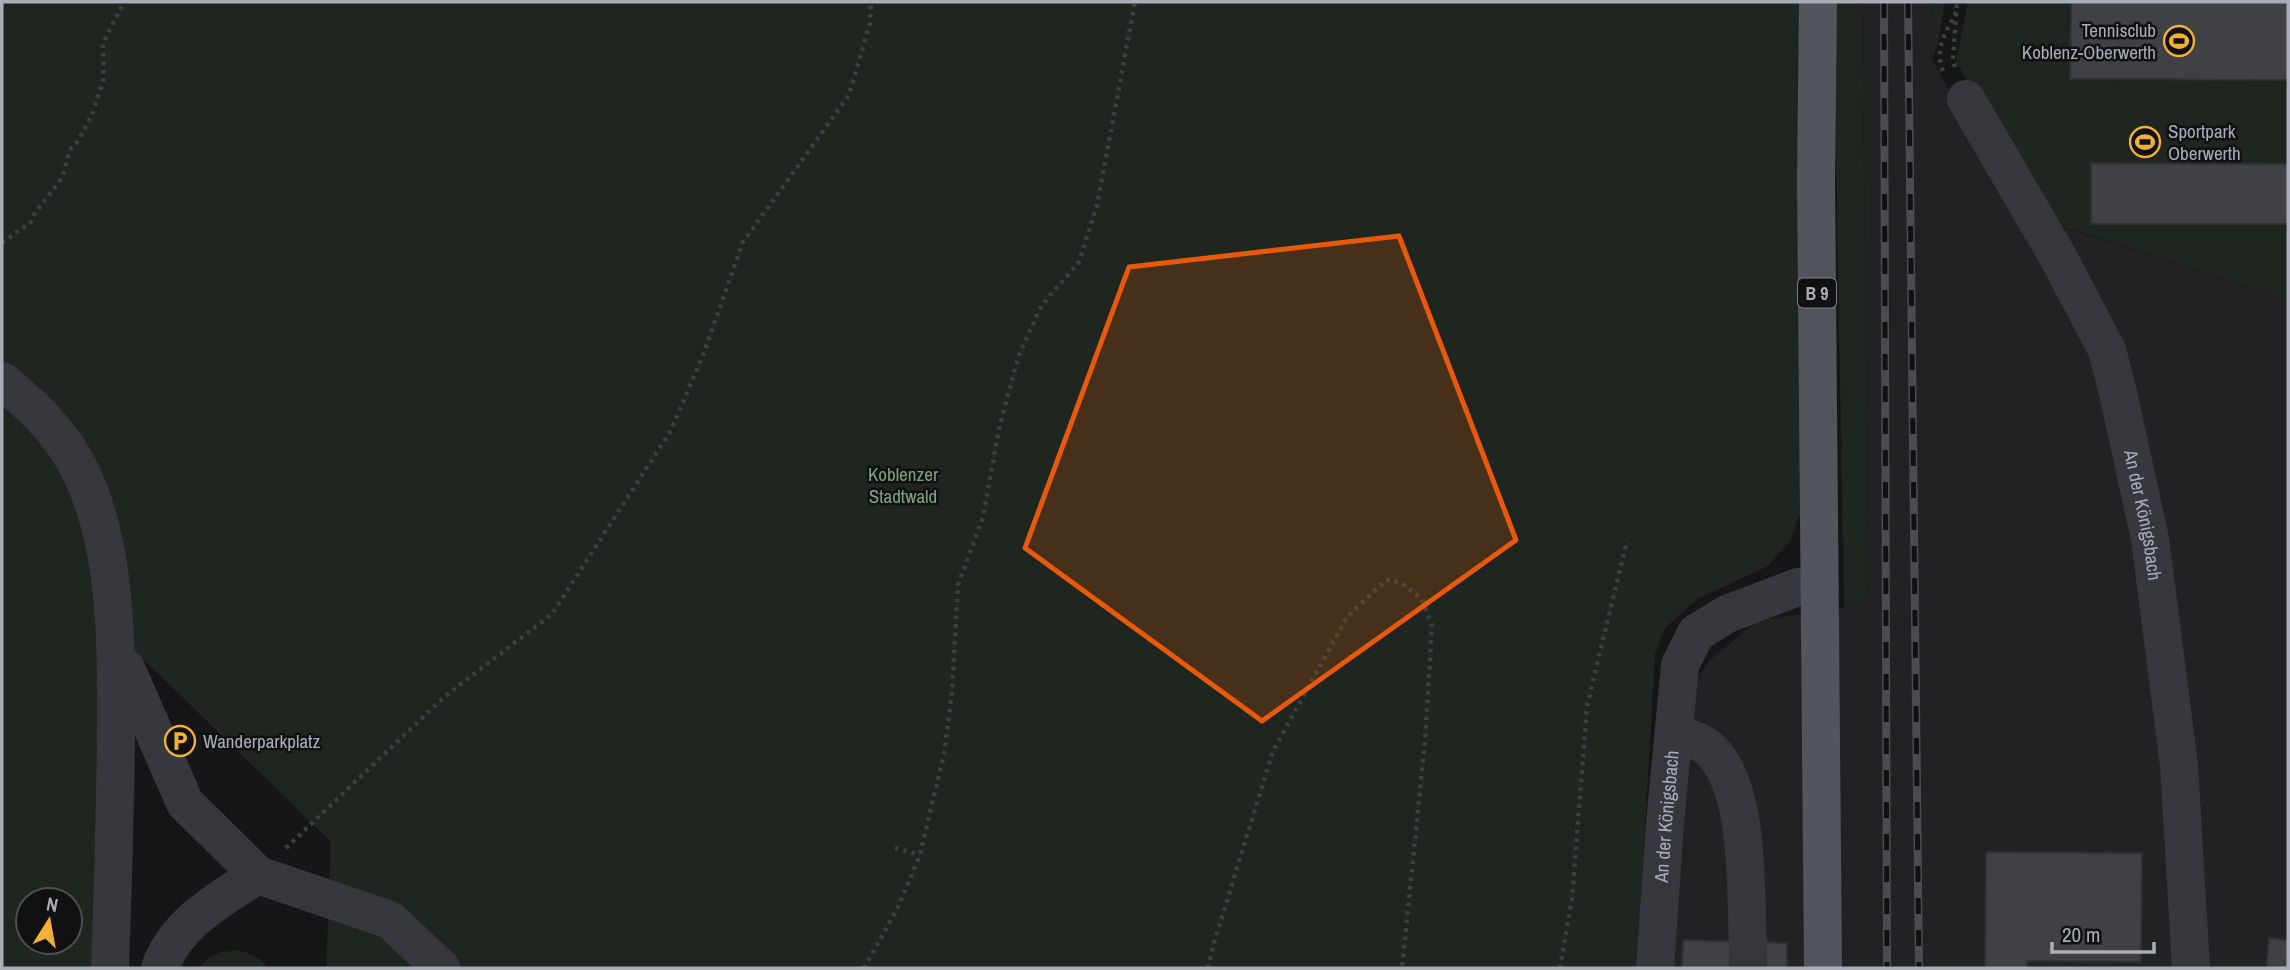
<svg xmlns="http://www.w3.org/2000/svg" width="2290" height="970" font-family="'Archivo Narrow',sans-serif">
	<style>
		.built { fill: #222225 }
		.green { fill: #1e261f; fill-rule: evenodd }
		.building { fill: #404145; stroke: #303034; stroke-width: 2 }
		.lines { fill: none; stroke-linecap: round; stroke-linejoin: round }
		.minor-tunnel { stroke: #333438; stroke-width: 38; stroke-dasharray: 38 19; stroke-linecap: butt }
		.path { stroke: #3d3f44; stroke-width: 4.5; stroke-dasharray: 3.5 5; stroke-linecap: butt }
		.minor { stroke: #37383d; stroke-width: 38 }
		.major { stroke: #53555c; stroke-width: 38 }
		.rail-casing { stroke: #4a4c52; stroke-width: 8 }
		.rail { stroke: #111113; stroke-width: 5; stroke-dasharray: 16; stroke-linecap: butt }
		.marked { fill: #e8590c; fill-opacity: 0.2; stroke: #e8590c; stroke-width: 5; stroke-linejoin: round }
		.labels { text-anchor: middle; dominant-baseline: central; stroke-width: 5; stroke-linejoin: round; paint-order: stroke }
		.shield { fill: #111113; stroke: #7b7e86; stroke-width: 2 }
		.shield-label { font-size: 18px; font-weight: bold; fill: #a8adb8 }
		.poi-label { font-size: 19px; fill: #a8adb8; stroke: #111113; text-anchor: start }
		.park-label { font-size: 19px; fill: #7fa381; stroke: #111113 }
		.street-label { font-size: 19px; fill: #a8adb8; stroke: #111113 }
	</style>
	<rect width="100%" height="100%" fill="#161618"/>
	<path class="built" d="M1862 2H1931L1932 59 2016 212 2288 301V968H1670L1695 681 1711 659 1757 621 1869 604Z"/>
	<path class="green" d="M2 2H1804V503L1790 541 1768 566 1699 598 1665 628 1655 654 1637 968H326L331 842 140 656H132L127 968H2ZM28 900H70V942H28Z
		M1835 2H1862L1869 604 1844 608 1835 97Z
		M1931 2H1945L1938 43 1932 59Z
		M1968 2H2288V301L2049 222 1956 62Z
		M237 950C250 953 260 957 268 968H200C209 955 221 951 237 950Z"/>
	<path class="building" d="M2071 2H2288V80L2070 79Z
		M2091 163 2288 164V224H2091Z
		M1986 852 2142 853 2141 962 2027 961V968H1985Z
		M2269 938 2288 940V968H2266Z
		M1683 940 1787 943V968H1682Z"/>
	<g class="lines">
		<path class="minor-tunnel" d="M1748 942V968"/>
		<path class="path" d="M1955 67 1953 59 1957 2
			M1943 71C1934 49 1946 32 1956 12
			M2 243 31 222 35 213 62 178 70 150 78 141 92 115 104 78 103 43 124 2
			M286 848 443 698 552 614 670 432 702 358 743 242 849 95 870 23 871 2
			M895 848 920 855
			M864 968 897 909 920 855 944 754 952 693 958 585 983 517 1000 424 1019 355 1041 306 1079 262 1097 205 1135 2
			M1208 968 1214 943 1273 751 1347 617 1386 580 1400 582 1422 599 1432 626 1425 741 1402 968
			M1560 968 1572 899 1587 706 1627 540"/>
		<g class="minor">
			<path id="s1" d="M1966 99 2058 257 2107 350 2118 393 2150 539 2179 765 2191 968"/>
			<path d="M2 381C25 400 48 420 65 445 120 525 116 646 116 740 115 816 113 892 110 968"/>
			<path d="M116 667 126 668 185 803 258 875 390 920 441 968"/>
			<path d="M1674 734C1690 738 1706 742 1716 756 1750 799 1745 888 1748 942"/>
			<path d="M160 968C175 924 220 899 258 875"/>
			<path id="s2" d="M1655 968 1665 823 1680 665 1696 633 1727 614 1798 587 1820 585"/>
		</g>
		<path class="major" d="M1818 2 1816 181 1823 968"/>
		<g class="rail-casing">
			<path id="rail" d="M1884 2 1887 968
				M1908 2 1919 968"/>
		</g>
		<use href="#rail" class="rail"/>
	</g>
	<path class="marked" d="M1399 236 1516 540 1262 721 1025 548 1129 267Z"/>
	<defs>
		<g id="stadium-ring" transform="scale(1.575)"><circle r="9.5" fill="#111113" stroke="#f2b134" stroke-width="1.5"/><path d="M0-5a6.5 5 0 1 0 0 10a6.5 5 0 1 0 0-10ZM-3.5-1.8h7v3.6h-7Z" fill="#f2b134"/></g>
		<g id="parking-ring" transform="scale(1.575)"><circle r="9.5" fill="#111113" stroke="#f2b134" stroke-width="1.5"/><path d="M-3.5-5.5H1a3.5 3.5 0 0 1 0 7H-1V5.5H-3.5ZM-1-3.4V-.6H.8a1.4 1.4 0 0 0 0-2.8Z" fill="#f2b134"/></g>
	</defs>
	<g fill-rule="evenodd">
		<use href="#stadium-ring" x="2179" y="41"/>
		<use href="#stadium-ring" x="2145" y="142"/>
		<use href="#parking-ring" x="180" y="741"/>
	</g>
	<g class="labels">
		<rect class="shield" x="1798" y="278.5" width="38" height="29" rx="5"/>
		<g class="shield-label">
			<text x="1817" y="293">B 9</text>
		</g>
		<g class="poi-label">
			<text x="2156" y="30" text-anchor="end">Tennisclub<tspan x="2156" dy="22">Koblenz-Oberwerth</tspan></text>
			<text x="2168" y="131">Sportpark<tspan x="2168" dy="22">Oberwerth</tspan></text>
			<text x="203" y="741">Wanderparkplatz</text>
		</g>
		<g class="park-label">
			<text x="903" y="474">Koblenzer<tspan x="903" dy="22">Stadtwald</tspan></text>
		</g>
		<g class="street-label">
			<text stroke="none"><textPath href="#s1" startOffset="457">An der Königsbach</textPath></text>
			<text stroke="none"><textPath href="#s2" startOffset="152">An der Königsbach</textPath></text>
		</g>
	</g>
	<rect width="2290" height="970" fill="none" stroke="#a8adb8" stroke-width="7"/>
	<g transform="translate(49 921) rotate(11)"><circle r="33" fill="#111113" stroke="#4d4f55" stroke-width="2"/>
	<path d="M0-5L12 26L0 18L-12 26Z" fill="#f2b134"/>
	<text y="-10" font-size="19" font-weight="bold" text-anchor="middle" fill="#a8adb8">N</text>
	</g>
	<path d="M2052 942v10h102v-10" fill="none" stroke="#a8adb8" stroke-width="3.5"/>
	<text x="2062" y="942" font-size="21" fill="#a8adb8" stroke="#111113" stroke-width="5" paint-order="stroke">20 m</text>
</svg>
